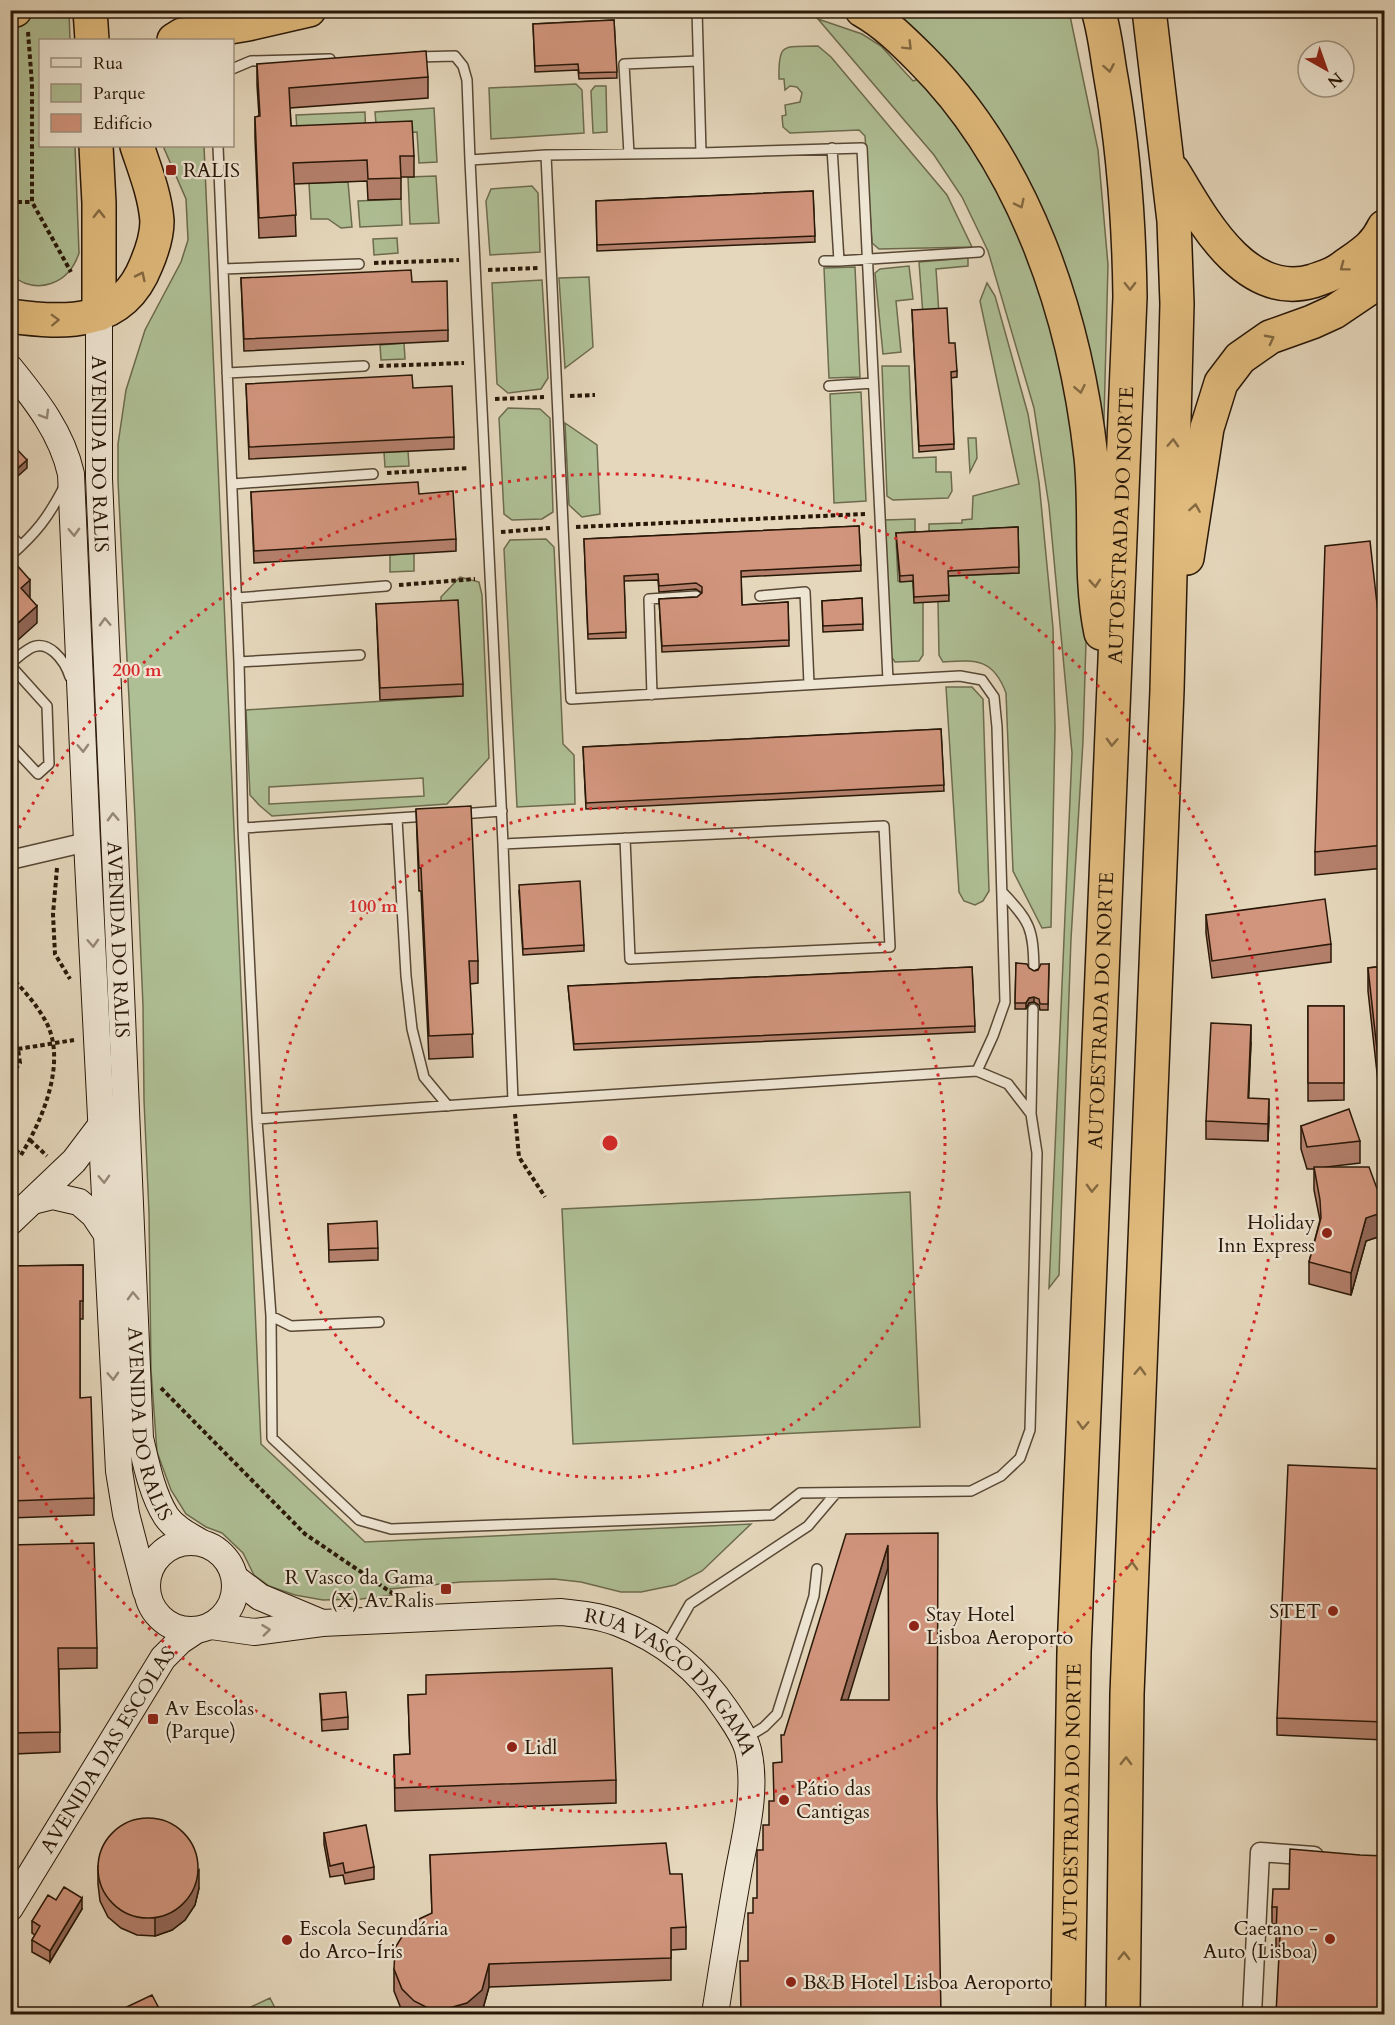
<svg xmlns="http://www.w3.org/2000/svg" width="1395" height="2025" font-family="Cardo,serif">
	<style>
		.green { fill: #afbf95; stroke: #6c6b4e; stroke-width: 1.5; fill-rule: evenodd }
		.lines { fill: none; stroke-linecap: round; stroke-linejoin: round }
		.lane-casing { stroke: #574734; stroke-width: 12 }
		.street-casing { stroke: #574734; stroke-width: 21 }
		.secondary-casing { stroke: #281707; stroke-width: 28 }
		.highway-casing { stroke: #281707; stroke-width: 36 }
		.path { stroke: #281707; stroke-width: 4; stroke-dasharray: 4.5 3; stroke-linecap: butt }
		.lane { stroke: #eee5d3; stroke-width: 9 }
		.street { stroke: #eee5d3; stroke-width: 18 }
		.secondary { stroke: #eee5d3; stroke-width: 26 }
		.highway { stroke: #e2bc7e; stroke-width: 33 }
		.wall { fill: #b4806c; stroke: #281707; stroke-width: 1.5 }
		.shaded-wall { fill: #926858; stroke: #281707; stroke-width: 1.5 }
		.building { fill: #d1957d; stroke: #281707; stroke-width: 1.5; fill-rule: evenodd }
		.oneway { stroke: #856a42 }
		.oneway2 { stroke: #958877 }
		.ring { fill: none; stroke: #d62828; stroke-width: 3; stroke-dasharray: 3 6 }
		.poi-dot { fill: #8f2418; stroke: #eee5d3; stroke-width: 2 }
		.labels { text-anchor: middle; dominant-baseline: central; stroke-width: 4.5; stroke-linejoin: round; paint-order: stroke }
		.poi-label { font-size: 20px; fill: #281707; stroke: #eee5d3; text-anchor: start }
		.street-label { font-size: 20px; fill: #281707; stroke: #eee5d3 }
		.centre { fill: #d62828; stroke: #eee5d3; stroke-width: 3 }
		.ring-label { font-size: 18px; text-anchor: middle; font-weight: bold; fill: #d62828; stroke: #eee5d3; stroke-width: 4.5; stroke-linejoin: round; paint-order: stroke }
	</style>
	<rect width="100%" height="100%" fill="#e5d7bc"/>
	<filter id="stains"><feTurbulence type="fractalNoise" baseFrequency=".00333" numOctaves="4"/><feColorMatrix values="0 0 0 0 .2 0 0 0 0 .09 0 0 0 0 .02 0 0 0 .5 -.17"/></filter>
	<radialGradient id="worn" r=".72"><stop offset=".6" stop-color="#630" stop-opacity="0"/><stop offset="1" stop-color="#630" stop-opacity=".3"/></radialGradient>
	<path class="green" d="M10 11H69L70 40H40V146H75L79 253C69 284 37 296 11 275Z
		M895 11H1069L1098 150 1108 265 1102 496 1096 431 963 87Z
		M818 19 862 34 881 46 913 81 922 78 1002 192 1055 329 1083 493 1086 641 1083 741 1071 939 1059 1275 1049 1288 1072 753 1049 506 1034 408 988 251 962 197 934 155Z
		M818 46 831 57 947 195 972 247 879 249 872 243 865 136 859 130 790 133 783 127 782 116 786 115 785 105 800 102 802 93 797 87 790 86 785 90 784 79H779C778 41 784 47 818 46Z
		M576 84 582 90 584 133 491 139 489 88Z
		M595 86H606L607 132 593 133 591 91Z
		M434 108 437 162 419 163 417 132 377 135 375 112Z
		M365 112 366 144 298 147 296 115Z
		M163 146H204L261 1444 365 1542 751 1524 702 1571 675 1585 641 1592H621L581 1582 554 1579 461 1582 390 1589 391 1595 361 1599 323 1600 295 1595 269 1586 254 1575 243 1553 222 1533 206 1527 186 1514 171 1490 157 1452 151 1370 149 1213 144 1100 143 1006 135 818 118 481V444L126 390 145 330 181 262 188 240 186 199Z
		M436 176 439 223 410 224 408 177Z
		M348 182 352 227 341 228 328 219H311L309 183Z
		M532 186 538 193 540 252 490 255 486 201 491 189Z
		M401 199 402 225 360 227 358 201Z
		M397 238 398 253 374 255 373 239Z
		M968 258V266L936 269 939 314 923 315 919 262Z
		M909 266 913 299 896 301 901 352 883 354 875 273 880 269Z
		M855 267 860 377 829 378 824 268Z
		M589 277 593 347 565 368 559 278Z
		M542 280 548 378 541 389 508 393 497 384 492 283Z
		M987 283 995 296 1028 414 1039 482 1053 628 1055 728 1051 927 1042 928 1013 871 1006 693C993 658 976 660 943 662L939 655 938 602 948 576 1019 573 929 537V524L962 523V520L972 519 973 496 1019 484 980 301Z
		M404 343 405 359 381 360 380 345Z
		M882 366H909L913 458 936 457V472H951L952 491 948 498 893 500 887 496Z
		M861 392 866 501 834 503 830 394Z
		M508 408 540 409 550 418 553 512 542 519 512 520 504 514 499 418Z
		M565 423 597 445 600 514 582 517 569 505Z
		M968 438H976L977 458 970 472Z
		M408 451 409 466 385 467 384 452Z
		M915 519V538L896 539 898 581H913L923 603V655L919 661 895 662 891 656 884 520Z
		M546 539 554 547 563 744 574 755 575 804 517 807 504 549 510 540Z
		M414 553V571L390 572V555Z
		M460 577 479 582 482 595 489 758 447 804 272 816 259 805 250 795 246 710 462 696 441 612V597ZM423 778 424 796 269 804V787Z
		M972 687 983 699 989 891 983 901 975 905 964 901 959 892 946 687Z
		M910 1192 920 1427 573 1444 562 1209Z
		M270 1998 278 2014H236Z"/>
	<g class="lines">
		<g class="lane-casing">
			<path id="lane" d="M416 57 455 56 463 66 467 80 470 160
				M232 69 251 61 330 59
				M218 146 239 662
				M832 148 839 261 979 252
				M701 153 862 148 888 680 960 676 982 680 994 697 997 727 1005 1002 993 1036 977 1071
				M629 154 624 64 698 61
				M546 155 571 699 888 680
				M824 261H839
				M223 269 359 264
				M227 373 364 366
				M829 386 873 383
				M232 484 373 474
				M10 535 21 546
				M10 556C36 533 48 518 64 487
				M760 596 805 592 809 684
				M236 598 386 586
				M10 664C16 659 22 653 29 649 48 637 65 661 70 677
				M10 665 47 706 49 764 38 774 10 744
				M652 695 649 599 696 596
				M460 814 502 811
				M428 816 243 828 257 1119 513 1101 503 844 470 160 546 155 701 153 697 10
				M397 819 406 976 412 1029 424 1077 448 1106
				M243 828 239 662 360 655
				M503 844 884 826 890 947 630 959 625 838
				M1002 892C1031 922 1033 929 1034 970
				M1031 1114 1033 1009
				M257 1119 271 1316 272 1438 359 1520 391 1529 772 1515 800 1493 971 1491 1001 1476 1020 1458 1030 1430 1037 1153 1031 1114 1008 1084 977 1071 513 1101
				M271 1316 291 1326 379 1322
				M666 1646 690 1604 808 1526 836 1493
				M746 1738 764 1727 777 1714 814 1596 817 1569"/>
		</g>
		<g class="street-casing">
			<path id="street" d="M10 860 87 842
				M1252 2014 1260 1852 1314 1856"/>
		</g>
		<g class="secondary-casing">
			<g id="secondary">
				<path id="s1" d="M99 314V478L140 1438C146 1463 152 1494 166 1516 174 1528 188 1535 200 1542"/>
				<path d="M10 368C36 400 62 433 71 474L87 842 119 1471 126 1514 146 1591"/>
				<path d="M33 1201 53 1196 79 1202 94 1215 106 1233"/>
				<path d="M10 1222 74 1161 102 1124"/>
				<circle cx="191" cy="1586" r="44"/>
				<path d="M235 1578 260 1597 322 1623"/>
				<path id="s2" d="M211 1626 254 1632 322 1623 561 1612C580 1614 600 1616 618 1623 663 1640 700 1671 726 1710 734 1722 744 1735 748 1750 758 1792 744 1839 737 1880 729 1925 722 1970 715 2014"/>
				<path id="s3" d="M10 1908 163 1658 180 1641 195 1631"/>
			</g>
		</g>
		<g class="highway-casing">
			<g id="highway">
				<path d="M90 10 92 40"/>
				<path d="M862 10C885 23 903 41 921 59 1025 163 1075 314 1091 457 1097 515 1089 575 1101 633"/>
				<path d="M10 11 15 10"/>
				<path d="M174 40 182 35 248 24 309 10"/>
				<path d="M96 146 99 203V314"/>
				<path d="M1173 171C1202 219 1245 301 1313 281 1324 277 1333 275 1342 268 1361 254 1374 248 1384 227"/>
				<path d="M10 316C66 324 122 326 146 265 152 251 157 236 157 221 155 195 145 170 137 146"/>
				<path d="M1187 558 1207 428 1221 383 1240 358 1270 337 1312 322 1334 312 1377 283 1384 273"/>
				<path id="s4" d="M1068 2014 1074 1652 1130 297C1129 223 1124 151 1111 78 1107 56 1105 32 1098 10"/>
				<path d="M1123 2014 1127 1694 1167 690 1177 304 1174 221 1149 10"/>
			</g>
		</g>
		<path class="path" d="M28 32 32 84V202L71 272
			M10 202H32
			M374 263 459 260
			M488 270 538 268
			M379 366 464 363
			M570 396 595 395
			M495 399 544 397
			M387 473 469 468
			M576 527 865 514
			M501 532 550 528
			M399 585 475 579
			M57 868 53 914 55 954 70 979
			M10 976C23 989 36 1004 45 1020 68 1060 43 1119 21 1155L10 1144
			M10 1039 18 1049 20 1063 10 1076
			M18 1049 74 1040
			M515 1114 519 1157 545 1197
			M30 1140 47 1156
			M161 1388 305 1534 395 1595"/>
		<use href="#lane" class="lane"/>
		<use href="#street" class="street"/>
		<use href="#secondary" class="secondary"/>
		<use href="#highway" class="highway"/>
	</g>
	<path class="wall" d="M614 20 617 78 579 79 578 70 535 72 533 24Z
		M257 64 428 77V98L290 108 291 126 414 156V177H401V199L368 200 367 181 294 184 296 236 259 238 255 138V117L259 116 257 85Z
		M813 191 815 242 597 251 596 201Z
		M241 278 412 282 448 330V341L244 351Z
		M912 310 949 343 957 371V377L951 378 954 449 919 452Z
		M246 384 413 388 454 437V449L249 459Z
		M251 492 419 494 456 539V551L254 563Z
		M859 526 861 571 741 577 742 605 788 602 789 646 662 652 659 599 697 597 702 593 696 589 659 592 658 580 624 581 626 638 588 639 584 539Z
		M1018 527 1019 573 948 576 949 601 914 603 913 581 900 582 896 533Z
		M862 598 863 630 823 632 822 601Z
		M376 604 463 684V696L380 700Z
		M1384 667V868L1315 875V852Z
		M941 729 944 791 586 809 583 747Z
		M416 809 478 961V983L470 984 473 1057 429 1059 421 891H419Z
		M519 891 584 945V951L523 955Z
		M1206 915 1331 944V962L1212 978 1206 933Z
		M1016 963 1034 971 1049 964 1048 1010H1040L1039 1005 1034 1002 1029 1003 1026 1009H1015Z
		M1384 966V1136L1383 1120V1100H1380L1368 991V968Z
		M972 967 975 1032 574 1050 568 986Z
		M1308 1006H1344V1100L1308 1101Z
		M1251 1042 1248 1099 1269 1117 1268 1141 1206 1139V1121Z
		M1301 1126 1360 1141V1163L1326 1167 1379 1216 1378 1237 1366 1241 1351 1295 1309 1284V1262L1320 1220 1314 1190V1169H1307L1301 1149Z
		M328 1224 378 1248V1260L329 1262Z
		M83 1265V1319H80V1398L94 1498V1515L10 1518V1266Z
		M1384 1469V1740L1277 1735V1718Z
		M10 1545 97 1648V1668L59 1669 60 1752 14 1754 16 1819 10 1820Z
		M320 1694 348 1717V1729L322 1731Z
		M408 1695 616 1780V1803L395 1811 394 1755 410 1754Z
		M324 1833 374 1867V1879L345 1884 343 1875 330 1877 324 1844Z
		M430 1855 670 1874 686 1927V1949L671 1950V1980L489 1987 482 2012 479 2014H405L402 2011 394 1991V1969L432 1913Z
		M1360 1855 1279 1953H1276V1924H1272V1907L1289 1889Z
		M98 1866 199 1888 195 1905 185 1920 172 1930 155 1936 137 1935 121 1928 108 1917 100 1901 98 1884Z
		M56 1900 82 1909 50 1962 32 1952V1940L35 1935 32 1933V1921Z"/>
	<path class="shaded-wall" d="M27 460V468L10 483V475Z
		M30 580V597L21 605V588Z
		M37 606V623L10 647V630Z
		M1034 997V1002L1029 1003 1026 1009V1003L1029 998Z
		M1251 1025V1042L1248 1116V1098Z
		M1269 1099V1117L1268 1141V1124Z
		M15 1122V1155L10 1159V1126Z
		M1379 1194 1378 1237 1366 1241 1351 1295V1273L1366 1218Z
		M888 1545V1568L841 1723V1700Z
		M199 1870V1888L195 1905 185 1920 172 1930 155 1936V1918Z
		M82 1898V1909L50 1962V1951Z
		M489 1964V1987L482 2012 479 2014H449V2008Z"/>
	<path class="building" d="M614 20 617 72 579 73 578 64 535 66 533 24Z
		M426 51 428 77 289 88 291 126 412 121 414 156H400L401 178 368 179 367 160 293 163 296 215 259 218 255 117 260 116 257 64Z
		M813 191 815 236 597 245 596 201Z
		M411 270 412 282 447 281 448 330 244 339 241 278Z
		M947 308 949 343H955L957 371 951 372 954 444 919 446 912 310Z
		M412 375 413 388 452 386 454 437 249 447 246 384Z
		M10 442 27 460 10 475Z
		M418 482 419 494 453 491 456 539 254 551 251 492Z
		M859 526 861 565 741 571 742 605 788 602 789 640 662 646 659 599 697 597 702 593V587L696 583 659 586 658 574 624 576 626 632 588 634 584 539Z
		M1018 527 1019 567 948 571 949 595 914 597 913 575 900 576 896 533Z
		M1370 541 1384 667V845L1315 852 1325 546Z
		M15 563 30 580 21 588 37 606 10 630V567Z
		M862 598 863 624 823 626 822 601Z
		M458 600 463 684 380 688 376 604Z
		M941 729 944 785 586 803 583 747Z
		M471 806 478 961H469L473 1034 429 1036 421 868H419L416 809Z
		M580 881 584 945 523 949 519 885Z
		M1325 899 1331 944 1212 961 1206 915Z
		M1016 963 1027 964 1029 968 1034 971 1038 970 1041 964H1049L1048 1004H1040L1039 999 1034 997 1029 998 1026 1003H1015Z
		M1384 966V1077H1380L1368 968Z
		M972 967 975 1026 574 1044 568 986Z
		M1308 1006H1344V1083H1308Z
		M1211 1023 1251 1025 1248 1098 1269 1099 1268 1124 1206 1121Z
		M1383 1097H1384V1113Z
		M1349 1109 1360 1141 1307 1147 1301 1126Z
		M10 1117 15 1122 10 1126Z
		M1314 1167H1369L1379 1194 1378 1214 1366 1218 1351 1273 1309 1262 1321 1218 1320 1200Z
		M377 1221 378 1248 329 1250 328 1224Z
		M83 1265V1301H80V1398L91 1397 94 1498 10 1501V1266Z
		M1288 1465 1384 1469V1722L1277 1718Z
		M938 1533 937 1798 941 2014H741L740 1961H748V1913H753V1898H757V1850H763V1825H769V1801H774L773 1763 782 1762 781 1735H784L846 1534ZM888 1545 889 1700H841Z
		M94 1543 97 1648H58L60 1732 13 1733 16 1799H10V1545Z
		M612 1668 616 1780 395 1788 394 1755 410 1754 408 1695 426 1694V1675Z
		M346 1692 348 1717 322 1720 320 1694Z
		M98 1868a50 50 0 1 1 100 0a50 50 0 1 1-100 0Z
		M366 1825 374 1867 345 1873 343 1863 330 1866 324 1833Z
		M666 1843 670 1874H682L686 1927 671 1928V1958L489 1964 482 1990 467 2003 449 2008 432 2010 414 2001 402 1989 394 1969 395 1948 406 1930 417 1920 432 1913 430 1855Z
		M1290 1849 1360 1855 1384 1856V2014H1276L1280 1935H1276L1277 1907H1272L1273 1889H1289Z
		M64 1887 82 1898 50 1951 32 1940 40 1926 32 1921 48 1895 56 1900Z
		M152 1995 162 2014H112Z"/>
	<defs><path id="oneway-chevron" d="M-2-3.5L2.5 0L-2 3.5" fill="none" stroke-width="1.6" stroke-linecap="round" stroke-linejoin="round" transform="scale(1.5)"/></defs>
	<g class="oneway">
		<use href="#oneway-chevron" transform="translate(908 46) rotate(45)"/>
		<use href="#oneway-chevron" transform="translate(1109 68) rotate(80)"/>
		<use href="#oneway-chevron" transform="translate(1020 204) rotate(64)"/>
		<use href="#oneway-chevron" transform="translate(99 214) rotate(-90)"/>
		<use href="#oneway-chevron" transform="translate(1344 267) rotate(143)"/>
		<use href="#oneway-chevron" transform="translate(141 276) rotate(-64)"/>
		<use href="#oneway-chevron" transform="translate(1130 286) rotate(89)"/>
		<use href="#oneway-chevron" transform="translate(55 320) rotate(-2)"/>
		<use href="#oneway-chevron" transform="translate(1270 339) rotate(-28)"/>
		<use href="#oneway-chevron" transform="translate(1080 389) rotate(79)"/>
		<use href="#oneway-chevron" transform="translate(1173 443) rotate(-87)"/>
		<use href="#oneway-chevron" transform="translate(1195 508) rotate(-81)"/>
		<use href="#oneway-chevron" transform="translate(1095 583) rotate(86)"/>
		<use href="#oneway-chevron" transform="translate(1112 742) rotate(93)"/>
		<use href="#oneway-chevron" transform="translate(1092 1188) rotate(92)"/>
		<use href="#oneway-chevron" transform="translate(1140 1371) rotate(-88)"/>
		<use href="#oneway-chevron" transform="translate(1083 1425) rotate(92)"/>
		<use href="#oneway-chevron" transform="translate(1132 1566) rotate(-88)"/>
		<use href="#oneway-chevron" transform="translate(1126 1761) rotate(-89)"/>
		<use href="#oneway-chevron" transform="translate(1124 1956) rotate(-89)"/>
	</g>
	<g class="oneway2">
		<use href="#oneway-chevron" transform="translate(45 415) rotate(59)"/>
		<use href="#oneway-chevron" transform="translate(74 532) rotate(88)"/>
		<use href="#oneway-chevron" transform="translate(105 622) rotate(-92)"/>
		<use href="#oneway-chevron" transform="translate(83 748) rotate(88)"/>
		<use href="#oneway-chevron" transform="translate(113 817) rotate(-92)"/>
		<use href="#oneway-chevron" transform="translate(93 943) rotate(87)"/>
		<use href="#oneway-chevron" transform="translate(104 1179) rotate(88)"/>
		<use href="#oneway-chevron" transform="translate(133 1296) rotate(-92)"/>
		<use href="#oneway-chevron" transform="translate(113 1376) rotate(87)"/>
		<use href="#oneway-chevron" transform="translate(266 1630) rotate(-7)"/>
	</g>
	<g class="ring">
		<circle cx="610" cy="1143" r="335"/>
		<path d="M11 844A669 669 0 1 1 11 1442"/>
	</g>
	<g class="poi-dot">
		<rect x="165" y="164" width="12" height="12" rx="3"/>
		<circle cx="1327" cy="1233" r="6"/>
		<rect x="440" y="1583" width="12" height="12" rx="3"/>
		<circle cx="1333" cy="1611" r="6"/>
		<circle cx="914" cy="1626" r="6"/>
		<rect x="147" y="1713" width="12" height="12" rx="3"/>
		<circle cx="512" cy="1747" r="6"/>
		<circle cx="784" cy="1800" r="6"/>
		<circle cx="1330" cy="1939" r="6"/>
		<circle cx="287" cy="1940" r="6"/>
		<circle cx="791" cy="1982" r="6"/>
	</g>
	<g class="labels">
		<g class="poi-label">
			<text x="183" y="170">RALIS</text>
			<text x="1315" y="1222" text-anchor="end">Holiday<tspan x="1315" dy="23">Inn Express</tspan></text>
			<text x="434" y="1577" text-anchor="end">R Vasco da Gama<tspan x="434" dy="23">(X) Av Ralis</tspan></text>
			<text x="1321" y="1611" text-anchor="end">STET</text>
			<text x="926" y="1614">Stay Hotel<tspan x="926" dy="23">Lisboa Aeroporto</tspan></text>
			<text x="165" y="1708">Av Escolas<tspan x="165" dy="23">(Parque)</tspan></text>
			<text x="524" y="1747">Lidl</text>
			<text x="796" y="1788">Pátio das<tspan x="796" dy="23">Cantigas</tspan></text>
			<text x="299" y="1928">Escola Secundária<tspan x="299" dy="23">do Arco-Íris</tspan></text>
			<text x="1318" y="1928" text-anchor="end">Caetano -<tspan x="1318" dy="23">Auto (Lisboa)</tspan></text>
			<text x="803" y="1982">B&amp;B Hotel Lisboa Aeroporto</text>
		</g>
		<g class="street-label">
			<text stroke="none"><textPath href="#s1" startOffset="140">AVENIDA DO RALIS</textPath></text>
			<text stroke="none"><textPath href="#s4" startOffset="1490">AUTOESTRADA DO NORTE</textPath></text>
			<text stroke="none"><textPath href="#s1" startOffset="626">AVENIDA DO RALIS</textPath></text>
			<text stroke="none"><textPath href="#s4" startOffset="1004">AUTOESTRADA DO NORTE</textPath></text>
			<text stroke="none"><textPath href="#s1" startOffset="1112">AVENIDA DO RALIS</textPath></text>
			<text stroke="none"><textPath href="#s2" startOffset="488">RUA VASCO DA GAMA</textPath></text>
			<text stroke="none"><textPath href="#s3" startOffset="186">AVENIDA DAS ESCOLAS</textPath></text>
			<text stroke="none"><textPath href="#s4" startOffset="212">AUTOESTRADA DO NORTE</textPath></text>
		</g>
	</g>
	<circle cx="610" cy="1143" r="9" class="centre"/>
	<g class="ring-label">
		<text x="137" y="676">200 m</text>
		<text x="373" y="912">100 m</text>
	</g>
	<rect width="1395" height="2025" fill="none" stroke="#e5d7bc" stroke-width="36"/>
	<rect x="12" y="12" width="1371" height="2001" fill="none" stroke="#281707" stroke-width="3"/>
	<rect x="18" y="18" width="1359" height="1989" fill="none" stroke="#281707" stroke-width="1.5"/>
	<rect x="39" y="39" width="195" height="108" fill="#eee5d3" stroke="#9f9381" stroke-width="1.5"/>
	<rect x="51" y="58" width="30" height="9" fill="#eee5d3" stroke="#9f9381" stroke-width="1.5"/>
	<text x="93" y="69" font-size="18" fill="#281707">Rua</text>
	<rect x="51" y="84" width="30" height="18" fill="#afbf95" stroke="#9f9381" stroke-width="1.5"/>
	<text x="93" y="99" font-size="18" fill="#281707">Parque</text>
	<rect x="51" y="114" width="30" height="18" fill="#d1957d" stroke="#9f9381" stroke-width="1.5"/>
	<text x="93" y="129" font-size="18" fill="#281707">Edifício</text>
	<g transform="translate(1326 69) rotate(140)"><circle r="28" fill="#eee5d3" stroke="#9f9381" stroke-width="1.5"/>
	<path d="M0-4.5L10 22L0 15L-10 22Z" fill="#8f2418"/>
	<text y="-9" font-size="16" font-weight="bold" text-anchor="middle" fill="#281707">N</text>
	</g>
	<rect width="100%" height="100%" filter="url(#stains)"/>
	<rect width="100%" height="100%" fill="url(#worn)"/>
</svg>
